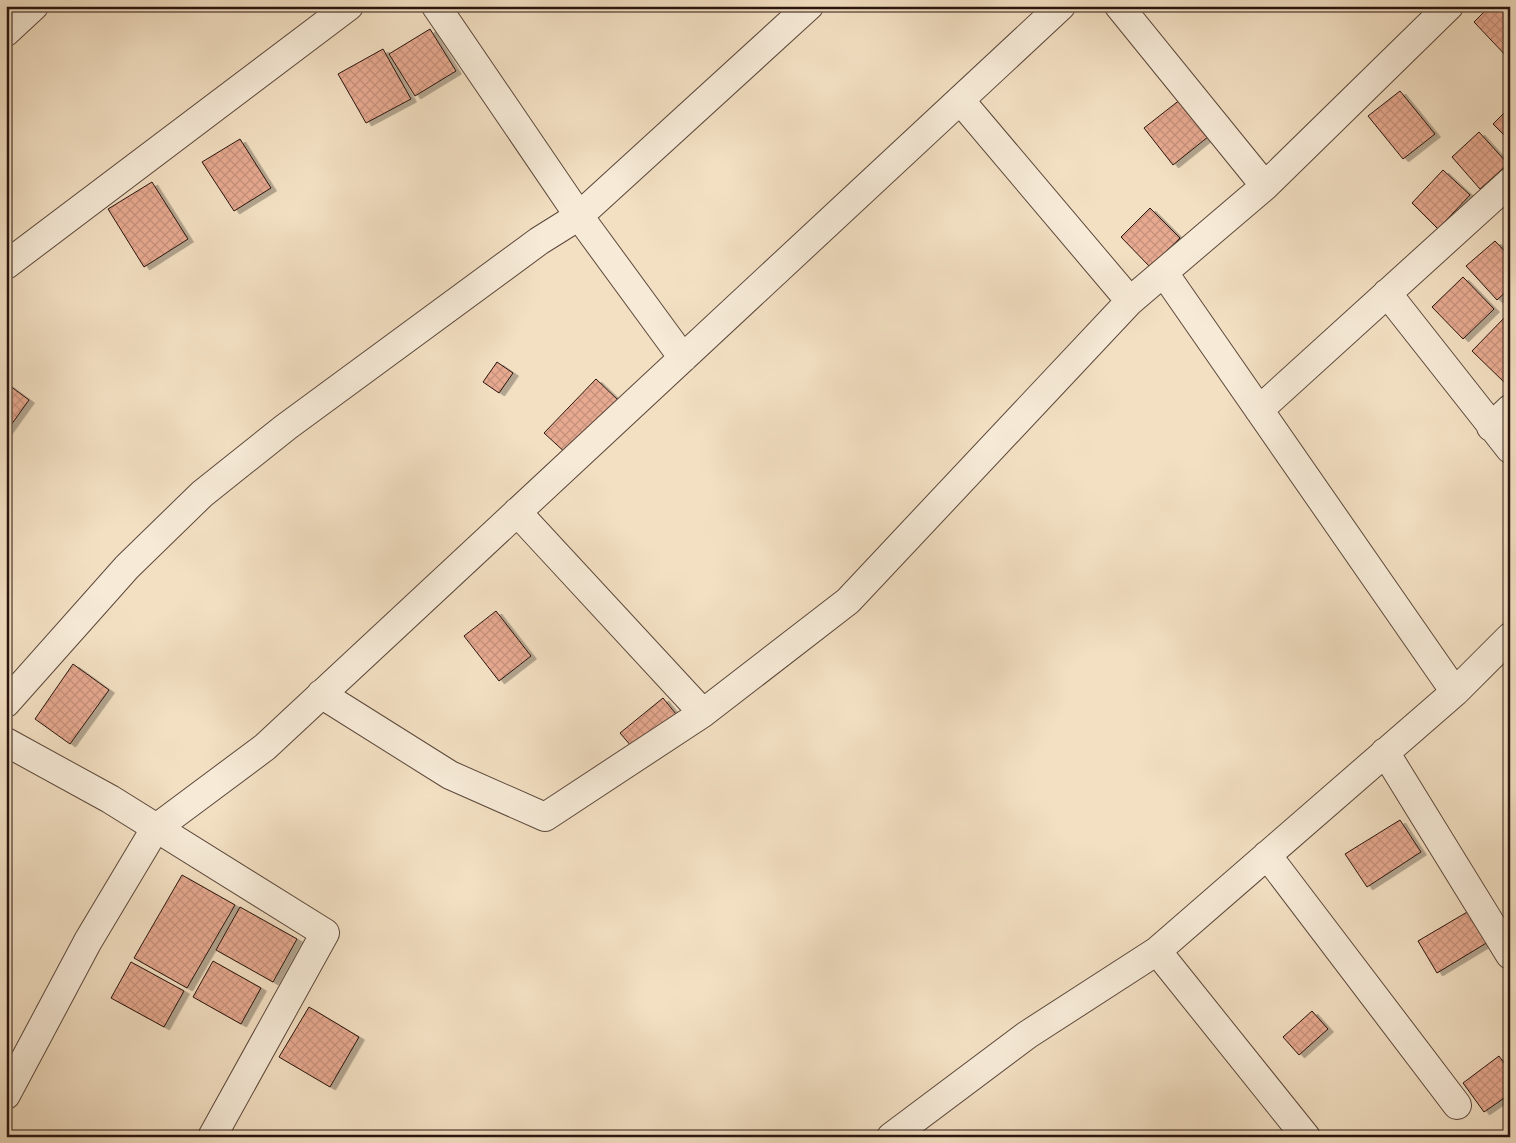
<svg xmlns="http://www.w3.org/2000/svg" width="1516" height="1143" font-family="Vollkorn,serif">
	<style>
		.building { fill: url(#building-cross-hatch); stroke: #29150e; filter: url(#shadow) }
		.lines { fill: none; stroke-linecap: round; stroke-linejoin: round }
		.minor-casing { stroke: #5c483b; stroke-width: 30 }
		.minor { stroke: #f7ebd8; stroke-width: 28 }
	</style>
	<defs>
		<pattern id="building-cross-hatch" width="8" height="8" patternUnits="userSpaceOnUse" patternTransform="scale(1.25)"><rect width="8" height="8" fill="#e7aa91"/><path d="M0 0l8 8M0 8l8-8" fill="none" stroke="#c6917c"/></pattern>
		<filter id="shadow"><feDropShadow dx="5.5" dy="3" stdDeviation="0" flood-color="#0004"/></filter>
	</defs>
	<rect width="100%" height="100%" fill="#f3e0c3"/>
	<filter id="stains"><feTurbulence type="fractalNoise" baseFrequency=".004" numOctaves="4"/><feColorMatrix values="0 0 0 0 .2 0 0 0 0 .09 0 0 0 0 .02 0 0 0 .5 -.17"/></filter>
	<radialGradient id="worn" r=".72"><stop offset=".6" stop-color="#630" stop-opacity="0"/><stop offset="1" stop-color="#630" stop-opacity=".3"/></radialGradient>
	<path class="building" d="M1490 6H1510V60L1474 22Z
		M430 29 456 71 415 96 389 54Z
		M383 49 411 99 366 123 338 74Z
		M1195 88 1224 124 1173 165 1144 128Z
		M1400 91 1435 134 1403 159 1368 116Z
		M1510 107V141L1493 124Z
		M1479 132 1508 164 1480 189 1452 157Z
		M240 139 271 188 234 211 202 162Z
		M1443 170 1470 195 1438 229 1412 203Z
		M152 182 188 239 144 267 108 209Z
		M1150 208 1180 238 1150 267 1121 237Z
		M1495 241 1510 257V288L1497 300 1466 266Z
		M1463 277 1494 309 1463 339 1432 307Z
		M1506 316 1510 320V379L1505 383 1472 351Z
		M497 362 513 373 499 393 483 382Z
		M596 379 619 401 568 455 544 433Z
		M6 383 29 400 6 432Z
		M496 611 531 656 499 681 464 636Z
		M73 664 109 690 70 744 35 719Z
		M663 698 680 719 638 754 620 733Z
		M1400 820 1421 852 1367 887 1345 854Z
		M182 875 235 905 187 988 134 958Z
		M240 907 297 939 273 982 216 950Z
		M1474 908 1493 939 1437 973 1418 941Z
		M213 961 261 988 241 1024 193 997Z
		M131 962 184 991 164 1027 111 998Z
		M309 1007 359 1037 330 1087 279 1057Z
		M1312 1011 1328 1029 1299 1055 1283 1037Z
		M1499 1056 1510 1071V1094L1484 1112 1463 1083Z"/>
	<g class="lines">
		<g class="minor-casing">
			<path id="minor" d="M436 6 579 216 683 358
				M1119 6 1265 186
				M6 32 34 6
				M960 100 1130 301
				M6 265 349 6
				M1164 273 1455 692
				M1387 293 1510 449
				M1259 410 1510 182
				M1491 427 1510 409
				M517 512 703 713
				M321 694 450 775 545 817 703 713 848 601 1130 301 1265 186 1449 6
				M6 703 127 567 202 494 286 427 539 241 579 216 809 6
				M6 742 110 799 325 933 212 1137
				M1385 752 1510 955
				M1267 855 1457 1105
				M1157 951 1306 1137
				M6 1095 88 941 155 829 265 747 1061 6
				M891 1137 1027 1035 1157 951 1455 692 1510 637"/>
		</g>
		<use href="#minor" class="minor"/>
	</g>
	<rect width="1516" height="1143" fill="none" stroke="#f3e0c3" stroke-width="25"/>
	<rect x="8" y="8" width="1501" height="1128" fill="none" stroke="#29150e" stroke-width="2.5"/>
	<rect x="12" y="12" width="1491" height="1118" fill="none" stroke="#29150e"/>
	<rect width="100%" height="100%" filter="url(#stains)"/>
	<rect width="100%" height="100%" fill="url(#worn)"/>
</svg>
